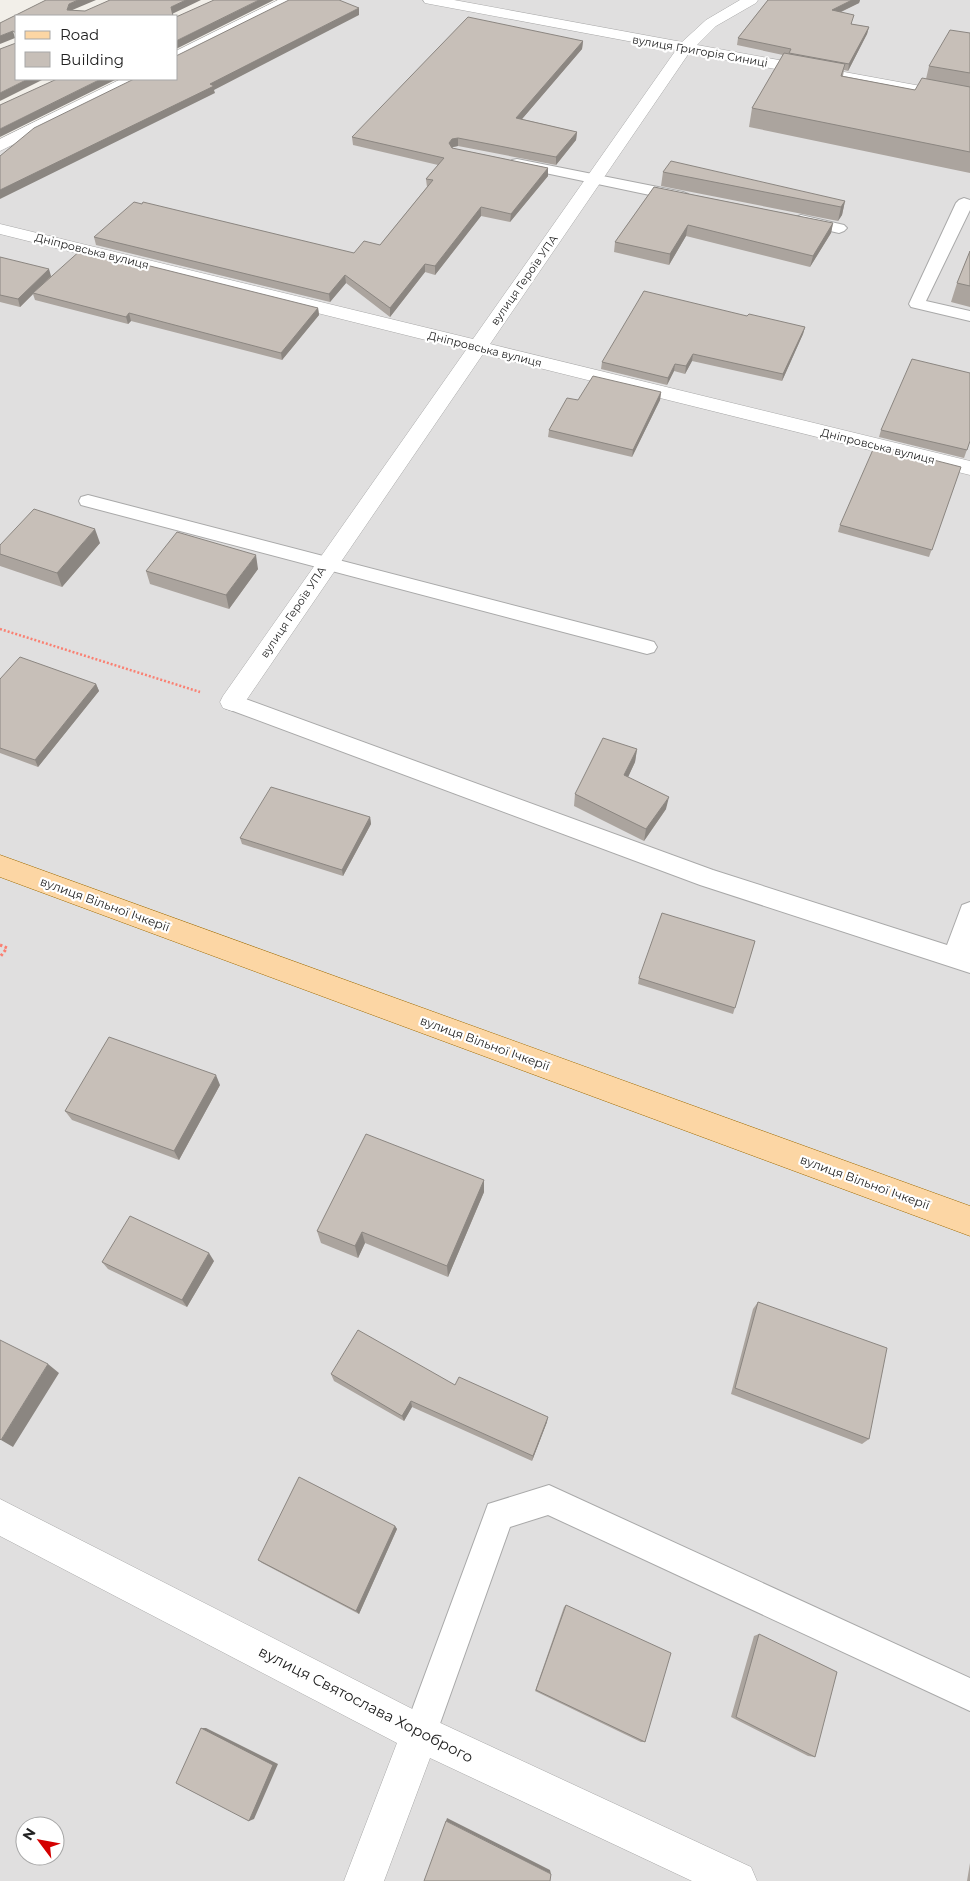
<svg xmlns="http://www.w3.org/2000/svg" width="970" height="1881" font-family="Montserrat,sans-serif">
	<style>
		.residential { fill: #e0dfdf; fill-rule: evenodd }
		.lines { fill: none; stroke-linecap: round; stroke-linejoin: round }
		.lane-casing { stroke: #a9a9a9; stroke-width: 2 }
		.street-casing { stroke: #a9a9a9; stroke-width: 1 }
		.primary-casing { stroke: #a06b00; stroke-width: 1 }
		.path-far1 { stroke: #fa8072; stroke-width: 2.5; stroke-dasharray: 2 2; stroke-linecap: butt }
		.path { stroke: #fa8072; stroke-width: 3; stroke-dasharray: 2.5 2.5; stroke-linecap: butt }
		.lane { fill: #fff; fill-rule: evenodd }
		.street { fill: #fff; fill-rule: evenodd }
		.primary { fill: #fcd6a4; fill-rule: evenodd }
		.wall { fill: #aba49e }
		.shaded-wall { fill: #8b8681 }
		.building { fill: #c7bfb8; stroke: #8b8681 }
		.labels { text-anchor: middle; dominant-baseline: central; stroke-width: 4.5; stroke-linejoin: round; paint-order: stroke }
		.far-street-label { font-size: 11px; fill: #222; stroke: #fff }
		.street-label { font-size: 12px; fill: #222; stroke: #fff }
		.near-street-label { font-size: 15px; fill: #222; stroke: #fff }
	</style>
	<rect width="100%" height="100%" fill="#f2efe9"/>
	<path class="residential" d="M293 0H970V1881H0V149L176 79ZM25 1826H55V1856H25Z"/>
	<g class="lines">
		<g class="lane-casing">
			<path id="lane" d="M517 159 683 192 688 194 691 197 688 200 683 202 512 166 510 163 512 160Z
				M964 198 970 200V210L926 301 970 311V321L911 307 909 304 956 203 959 200Z
				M801 215 844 225 847 228 844 231 839 233 796 223 793 220 796 217Z
				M88 495 647 640 654 642 657 647 654 652 647 654 81 505 79 501 81 497Z
				M232 694 713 870 947 945 962 905 970 902V973L700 885 225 708 222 702 225 696Z
				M549 1485 970 1678V1711L548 1515 510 1527 432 1746 420 1751 408 1746 403 1734 488 1504Z"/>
		</g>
		<g class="street-casing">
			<path id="street" d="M278 0H296L294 3 176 62V51Z
				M423 0H454L682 42 706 20 740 0H758L756 3 716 26 697 45 970 95V105L689 53 490 344 970 461V475L483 354 241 708 232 711 223 708 220 702 223 696 466 350 0 234V224L473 339 676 50 430 4 425 3Z
				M121 79H141L139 82 0 151V139Z
				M0 1499 434 1720 751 1867 757 1881H692L430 1758 384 1881H344L397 1743 0 1536Z"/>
		</g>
		<g class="primary-casing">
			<path id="primary" d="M0 855 970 1206V1236L0 877Z"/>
		</g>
		<path class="path-far1" d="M0 629 200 692"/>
		<path class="path" d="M0 945 7 948 0 957"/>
		<use href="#lane" class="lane"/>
		<use href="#street" class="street"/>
		<use href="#primary" class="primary"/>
	</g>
	<path class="wall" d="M768 0H860L859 3 841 12 852 24 869 27 867 34 848 71 844 70 843 76 915 90 926 79 929 66 970 33V173L749 127 752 108 783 55 737 45 738 38Z
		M583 41 582 49 522 119 577 132 576 140 556 165 458 146 453 147 452 148 548 168V176L510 222 481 216 435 275 425 272 390 317 346 283 330 302 96 245 94 237 354 253 380 245 427 187 426 179 438 165 353 145 352 137Z
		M663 172 845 201 842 215 838 221 661 186Z
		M654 187 833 223 831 233 810 267 686 236 669 265 614 252 615 242Z
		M970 251V307L951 302 957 283Z
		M0 257 51 276 318 308 319 315 282 360 131 321 128 324 35 300 33 294 20 307 0 302Z
		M747 316 805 327 803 334 782 381 692 361 685 374 674 371 667 385 601 369 602 362Z
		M661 392 660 400 632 457 548 437 549 430Z
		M881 430 970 441 964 458 879 437Z
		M961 467 929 557 838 532 840 525Z
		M100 543 62 587 0 566V545Z
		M258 569 229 609 150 584 146 571Z
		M0 679 96 684 99 691 38 767 0 753Z
		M637 749 635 762 628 777 666 809 644 841 574 806 575 794Z
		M370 817 371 824 343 876 242 844 240 838Z
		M755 941 733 1014 638 984 639 978Z
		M220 1085 179 1160 72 1120 65 1111Z
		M484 1180V1192L448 1277 365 1243 358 1258 321 1243 317 1231Z
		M214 1261 187 1307 108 1269 102 1262Z
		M758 1302 869 1439 862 1444 731 1394 753 1309Z
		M331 1374 455 1385 547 1422 532 1461 412 1407 404 1421 334 1381Z
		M395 1526 397 1529 359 1614 262 1563 258 1560Z
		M566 1605 645 1742H641L535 1691 564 1607Z
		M759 1634 815 1757 808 1756 731 1717 754 1636Z
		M970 1863V1881H967Z"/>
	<path class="shaded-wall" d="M78 0H96L70 11 67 10 69 4Z
		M186 0H201L172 14 171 7Z
		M259 0H274L176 49V41Z
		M852 0H860L859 3 830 17 832 10Z
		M359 8V15L214 90 215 93 0 199V190Z
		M869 27 867 34 848 71 849 64Z
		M13 31 15 38 0 44V36Z
		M583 41 582 49 516 126V118Z
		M28 79H44L0 101V93Z
		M101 79H117L0 137V129Z
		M577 132 576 140 556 165V157Z
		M458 138V146L453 147 449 151V143L452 139Z
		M548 168V176L510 222 511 214Z
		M845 201 842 215 838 221 841 207Z
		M481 207V216L435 275V266Z
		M833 223 831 233 810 267 813 256Z
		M688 225 686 236 669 265 670 254Z
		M425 264V272L390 317V308Z
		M49 269 51 276 33 293V294L20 307 18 299Z
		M345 275 346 283 330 302 329 294Z
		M318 308 319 315 282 360 281 353Z
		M129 313 131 321 128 324 126 317Z
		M805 327 803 334 782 381 783 374Z
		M693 354 692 361 685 374 686 366Z
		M675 364 674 371 667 385 668 378Z
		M661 392 660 400 632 457 633 450Z
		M95 529 100 543 62 587 57 573Z
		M256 555 258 569 229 609 226 595Z
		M96 684 99 691 38 767 35 760Z
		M637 749 635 762 623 788 624 775Z
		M669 797 666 809 644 841 646 829Z
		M370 817 371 824 343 876 342 870Z
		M216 1075 220 1085 179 1160 174 1151Z
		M484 1180V1192L448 1277 447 1266Z
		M362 1232 365 1243 358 1258 355 1246Z
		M209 1253 214 1261 187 1307 182 1300Z
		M48 1364 59 1373 13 1447 1 1440Z
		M411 1401 412 1407 404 1421 402 1416Z
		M548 1417 547 1422 532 1461 533 1456Z
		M395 1526 397 1529 359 1614 356 1611Z
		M201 1728H206L278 1764 254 1819 249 1821Z
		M447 1818 550 1870 551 1874 446 1821Z"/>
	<path class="building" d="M46 0H78L69 4 67 10 85 11 110 0H186L171 7 173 16H16V79H28L0 93V49L16 43V33L13 31 0 36V23Z
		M214 0H259L176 41V17Z
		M289 0H339L359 8 210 84 214 86 0 190V156L34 128 134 79H176V56Z
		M768 0H852L832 10 854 15 851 24 869 27 849 64 789 53 791 49 738 38Z
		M468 17 583 41 516 118 577 132 556 157 458 138 452 139 449 143 452 148 548 168 511 214 481 207 435 266 425 264 390 308 345 275 329 294 94 237 134 202 142 204 143 202 354 253 364 241 380 245 433 180 426 179 444 158 352 137Z
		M950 30 970 33V73L929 66Z
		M784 53 845 64 841 76 915 90 922 78 970 87V152L752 108Z
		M57 79H101L0 129V105Z
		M671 161 845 201 841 207 663 172Z
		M654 187 833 223 813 256 688 225 670 254 615 242Z
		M82 249 318 308 281 353 129 313 126 317 33 293Z
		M970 251V286L957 283Z
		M0 257 49 269 18 299 0 295Z
		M644 291 747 316 749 314 805 327 783 374 693 354 686 366 675 364 668 378 602 362Z
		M912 359 970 373V441L967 450 881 430Z
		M593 376 661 392 633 450 549 430 567 398 578 400Z
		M875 445 961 467 932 550 840 525Z
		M34 509 95 529 57 573 0 554V545Z
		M177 532 256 555 226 595 146 571Z
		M20 657 96 684 35 760 0 748V679Z
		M603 738 637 749 624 775 669 797 646 829 575 794Z
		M271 787 370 817 342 870 240 838Z
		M662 913 755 941 735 1008 639 978Z
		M109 1037 216 1075 174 1151 65 1111Z
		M366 1134 484 1180 447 1266 362 1232 355 1246 317 1231Z
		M130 1216 209 1253 182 1300 102 1262Z
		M758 1302 887 1348 869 1439 735 1388Z
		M358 1330 455 1385 459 1377 548 1417 533 1456 411 1401 402 1416 331 1374Z
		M0 1340 48 1364 1 1440 0 1439Z
		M299 1477 395 1526 356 1611 258 1560Z
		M566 1605 671 1653 645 1742 536 1690Z
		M759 1634 837 1672 815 1757 736 1717Z
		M201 1728 273 1765 249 1821 176 1783Z
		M446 1821 551 1874 550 1881H424Z"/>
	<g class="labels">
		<g class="far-street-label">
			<text transform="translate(700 51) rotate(10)">вулиця Григорія Синиці</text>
			<text transform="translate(92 251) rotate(14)">Дніпровська вулиця</text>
			<text transform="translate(524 280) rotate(-55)">вулиця Героїв УПА</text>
			<text transform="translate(485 349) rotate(14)">Дніпровська вулиця</text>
			<text transform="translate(878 446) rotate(14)">Дніпровська вулиця</text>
			<text transform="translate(293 612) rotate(-56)">вулиця Героїв УПА</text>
		</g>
		<g class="street-label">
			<text transform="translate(105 904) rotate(20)">вулиця Вільної Ічкерії</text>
			<text transform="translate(485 1043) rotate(20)">вулиця Вільної Ічкерії</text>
			<text transform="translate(865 1182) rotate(20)">вулиця Вільної Ічкерії</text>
		</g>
		<g class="near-street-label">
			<text transform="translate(366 1704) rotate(27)">вулиця Святослава Хороброго</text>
		</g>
	</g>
	<rect x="15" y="15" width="162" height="65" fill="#ffffff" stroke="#a7a7a7"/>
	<rect x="25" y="31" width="25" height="8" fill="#fcd6a4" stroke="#a7a7a7"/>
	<text x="60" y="40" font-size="15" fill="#222222">Road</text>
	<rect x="25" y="52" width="25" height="15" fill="#c7bfb8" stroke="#a7a7a7"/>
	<text x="60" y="65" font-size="15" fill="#222222">Building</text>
	<g transform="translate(40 1841) rotate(302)"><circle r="24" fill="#ffffff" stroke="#a7a7a7"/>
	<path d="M0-4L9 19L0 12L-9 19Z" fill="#d40000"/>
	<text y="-8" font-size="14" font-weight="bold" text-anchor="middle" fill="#222222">N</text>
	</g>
</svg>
